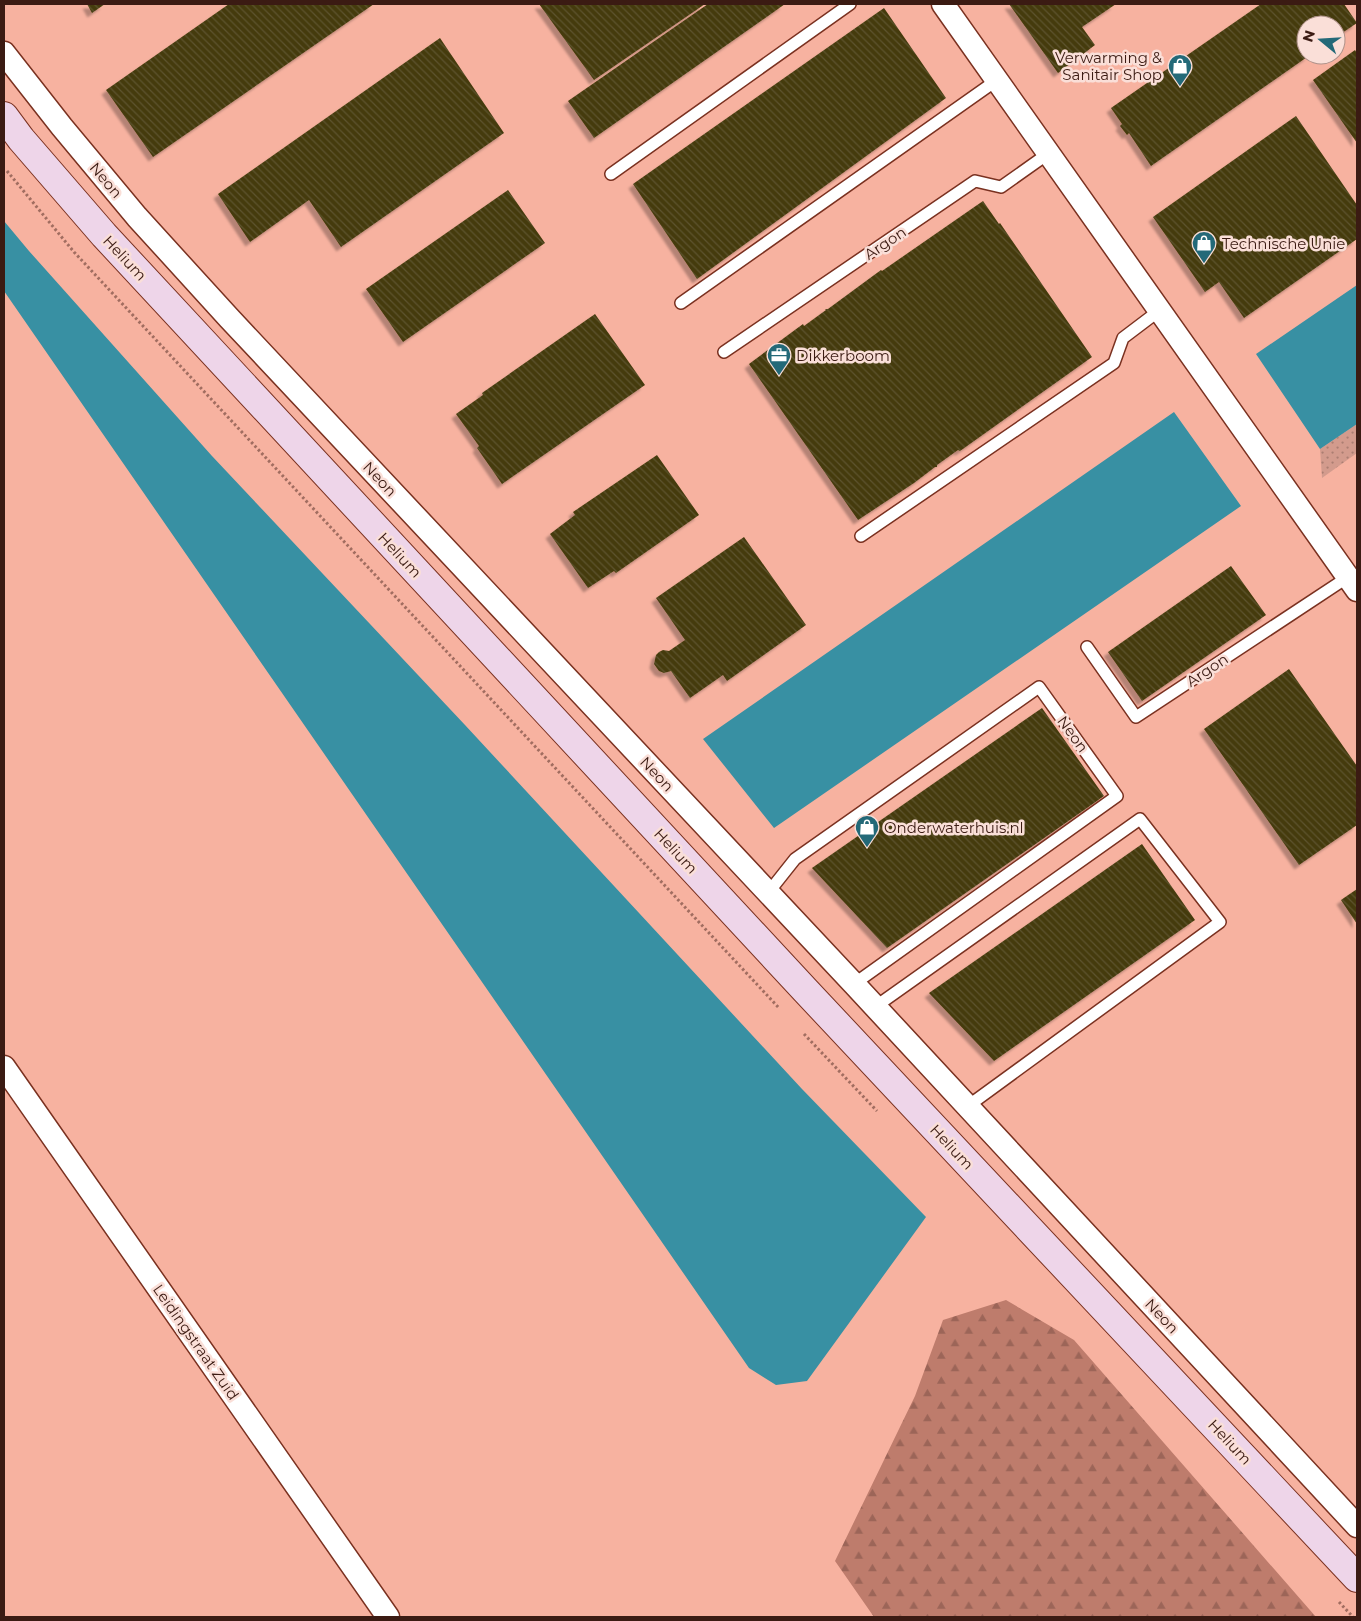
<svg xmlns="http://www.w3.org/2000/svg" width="1361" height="1621" font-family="Montserrat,sans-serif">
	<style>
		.grass { fill: url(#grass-dots) }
		.forest { fill: url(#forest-firs) }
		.water { fill: #3890a3 }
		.building { fill: url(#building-back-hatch); filter: url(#shadow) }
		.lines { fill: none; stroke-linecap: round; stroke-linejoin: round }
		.lane-casing { stroke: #7a3120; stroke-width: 14 }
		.street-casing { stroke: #7a3120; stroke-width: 25 }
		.secondary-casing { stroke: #7a3120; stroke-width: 30 }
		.path { stroke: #a16d60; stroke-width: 3; stroke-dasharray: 2.5 2.5; stroke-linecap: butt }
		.lane { stroke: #fff; stroke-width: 11 }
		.street { stroke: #fff; stroke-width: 22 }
		.secondary { stroke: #eed5e9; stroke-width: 28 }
		.labels { text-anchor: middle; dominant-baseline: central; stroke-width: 5; stroke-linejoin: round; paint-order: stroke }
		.poi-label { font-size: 15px; fill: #3b1b13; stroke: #fadfd8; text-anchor: start }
		.street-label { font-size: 15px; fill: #3b1b13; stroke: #fadfd8 }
	</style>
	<defs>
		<pattern id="grass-dots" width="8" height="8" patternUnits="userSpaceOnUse" patternTransform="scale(1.25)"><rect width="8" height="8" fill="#d39b8d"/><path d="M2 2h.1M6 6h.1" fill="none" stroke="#ac7e72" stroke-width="1.8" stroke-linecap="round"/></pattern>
		<pattern id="forest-firs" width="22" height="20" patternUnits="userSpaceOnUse" patternTransform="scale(1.25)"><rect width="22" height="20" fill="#be7c6c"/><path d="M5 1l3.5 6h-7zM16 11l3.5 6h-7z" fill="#9c6558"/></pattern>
		<pattern id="building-back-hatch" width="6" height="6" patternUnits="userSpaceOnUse" patternTransform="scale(1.25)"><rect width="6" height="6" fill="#453a0c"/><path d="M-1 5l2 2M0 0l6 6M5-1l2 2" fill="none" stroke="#5e542e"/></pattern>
		<filter id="shadow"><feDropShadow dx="-4.5" dy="4.5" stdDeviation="1" flood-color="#0004"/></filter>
	</defs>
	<rect width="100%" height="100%" fill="#f7b2a0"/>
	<path class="grass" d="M1357 424V453L1322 478 1320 449Z"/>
	<path class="forest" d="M1006 1300 1074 1340 1316 1617H874L835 1561 915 1396 943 1320Z"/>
	<path class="water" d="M4 221 29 251 212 456 465 725 802 1089 926 1217 807 1381 776 1385 749 1368 4 291Z
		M1357 285V424L1320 449 1256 354Z
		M1174 412 1241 506 774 828 703 739Z"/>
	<path class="building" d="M87 4H105L92 13Z
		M229 4H374L153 157 106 90Z
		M539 4H705L594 80Z
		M708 4H785L594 138 568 101Z
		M1009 4H1116L1082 27 1095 45 1058 73Z
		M1261 4H1344L1357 23 1336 37V25H1306V55H1310L1151 166 1129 133 1127 135 1120 126 1122 124 1111 108Z
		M884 8 946 98 697 279 633 184Z
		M440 38 504 133 341 247 309 200 250 242 218 194Z
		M1355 50 1357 53V143L1313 80Z
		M1296 116 1357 205V239L1244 318 1219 282 1205 292 1153 217Z
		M508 190 545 243 403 342 366 289Z
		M983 201 999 224 1000 223 1092 357 960 451 958 450 937 465V467H935L914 483 858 520 749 364 803 324 804 326 826 310 825 309H828L881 270 882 271Z
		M595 314 645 385 502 484 477 448 479 446 456 414 483 395 482 393Z
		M657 455 699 515 616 573 614 571 588 588 550 534 575 515 573 512Z
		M744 537 806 625 727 681 723 675 690 698 671 671 664 673 659 671 654 664 656 655 659 652 663 650 669 651 685 640 656 598Z
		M1231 566 1266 615 1142 701 1108 652Z
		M1289 669 1357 766V825L1299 865 1204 729Z
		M1042 708 1104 796 887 948 812 868Z
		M1142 844 1195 920 994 1061 929 993Z
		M1357 889V924L1341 900Z"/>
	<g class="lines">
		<g class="lane-casing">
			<path id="lane" d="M611 174 850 4
				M681 303 997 80
				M724 352 975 181 1001 187 1049 153
				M861 536 1114 363 1123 338 1160 310
				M1087 647 1136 717 1348 577
				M768 893 795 859 1039 687 1117 796 854 984
				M875 1007 1140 819 1220 922 968 1106"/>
		</g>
		<g class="street-casing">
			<path id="street" d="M943 4 1357 590
				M4 53 62 127 137 217 229 318 854 984 1357 1526
				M4 1067 388 1617"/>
		</g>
		<g class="secondary-casing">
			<path id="secondary" d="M4 116 21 139 104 235 806 991 1357 1578"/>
		</g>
		<path class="path" d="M7 171 74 252 779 1008
			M804 1034 877 1111
			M1339 1602 1353 1617"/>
		<use href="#lane" class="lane"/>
		<use href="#street" class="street"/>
		<use href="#secondary" class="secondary"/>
	</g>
	<defs>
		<g id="shop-pin" transform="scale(1.25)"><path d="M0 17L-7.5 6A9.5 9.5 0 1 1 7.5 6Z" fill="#236978" stroke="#fadfd8"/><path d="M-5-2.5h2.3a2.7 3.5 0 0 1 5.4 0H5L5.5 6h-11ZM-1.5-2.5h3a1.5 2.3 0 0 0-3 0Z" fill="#fff"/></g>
		<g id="office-pin" transform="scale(1.25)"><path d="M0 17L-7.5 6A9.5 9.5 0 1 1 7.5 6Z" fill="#236978" stroke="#fadfd8"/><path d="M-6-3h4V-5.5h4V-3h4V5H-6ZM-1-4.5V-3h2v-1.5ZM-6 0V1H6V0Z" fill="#fff"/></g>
	</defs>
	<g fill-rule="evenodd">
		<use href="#shop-pin" x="1180" y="66"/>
		<use href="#shop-pin" x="1204" y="243"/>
		<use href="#office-pin" x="779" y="355"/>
		<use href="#shop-pin" x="867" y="827"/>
	</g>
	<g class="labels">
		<g class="poi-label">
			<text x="1162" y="57" text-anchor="end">Verwarming &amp;<tspan x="1162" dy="17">Sanitair Shop</tspan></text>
			<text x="1222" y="243">Technische Unie</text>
			<text x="796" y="355">Dikkerboom</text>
			<text x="884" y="827">Onderwaterhuis.nl</text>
		</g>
		<g class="street-label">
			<text transform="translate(106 180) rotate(50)">Neon</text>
			<text transform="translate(885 243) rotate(-34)">Argon</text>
			<text transform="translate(125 258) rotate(47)">Helium</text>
			<text transform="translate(380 479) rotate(47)">Neon</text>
			<text transform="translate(400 555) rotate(47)">Helium</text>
			<text transform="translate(1207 670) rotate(-34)">Argon</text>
			<text transform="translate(1073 734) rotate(54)">Neon</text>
			<text transform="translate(657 774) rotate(47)">Neon</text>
			<text transform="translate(676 851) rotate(47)">Helium</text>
			<text transform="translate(952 1147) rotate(47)">Helium</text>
			<text transform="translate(1162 1316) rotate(47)">Neon</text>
			<text transform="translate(196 1342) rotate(55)">Leidingstraat Zuid</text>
			<text transform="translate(1230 1442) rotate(47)">Helium</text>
		</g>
	</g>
	<rect width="1361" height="1621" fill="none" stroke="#3b1b13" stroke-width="10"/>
	<g transform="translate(1321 40) rotate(288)"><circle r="24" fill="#fadfd8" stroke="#ae9189"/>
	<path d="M0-4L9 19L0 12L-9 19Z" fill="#236978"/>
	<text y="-8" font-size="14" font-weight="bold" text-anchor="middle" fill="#3b1b13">N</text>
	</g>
</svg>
